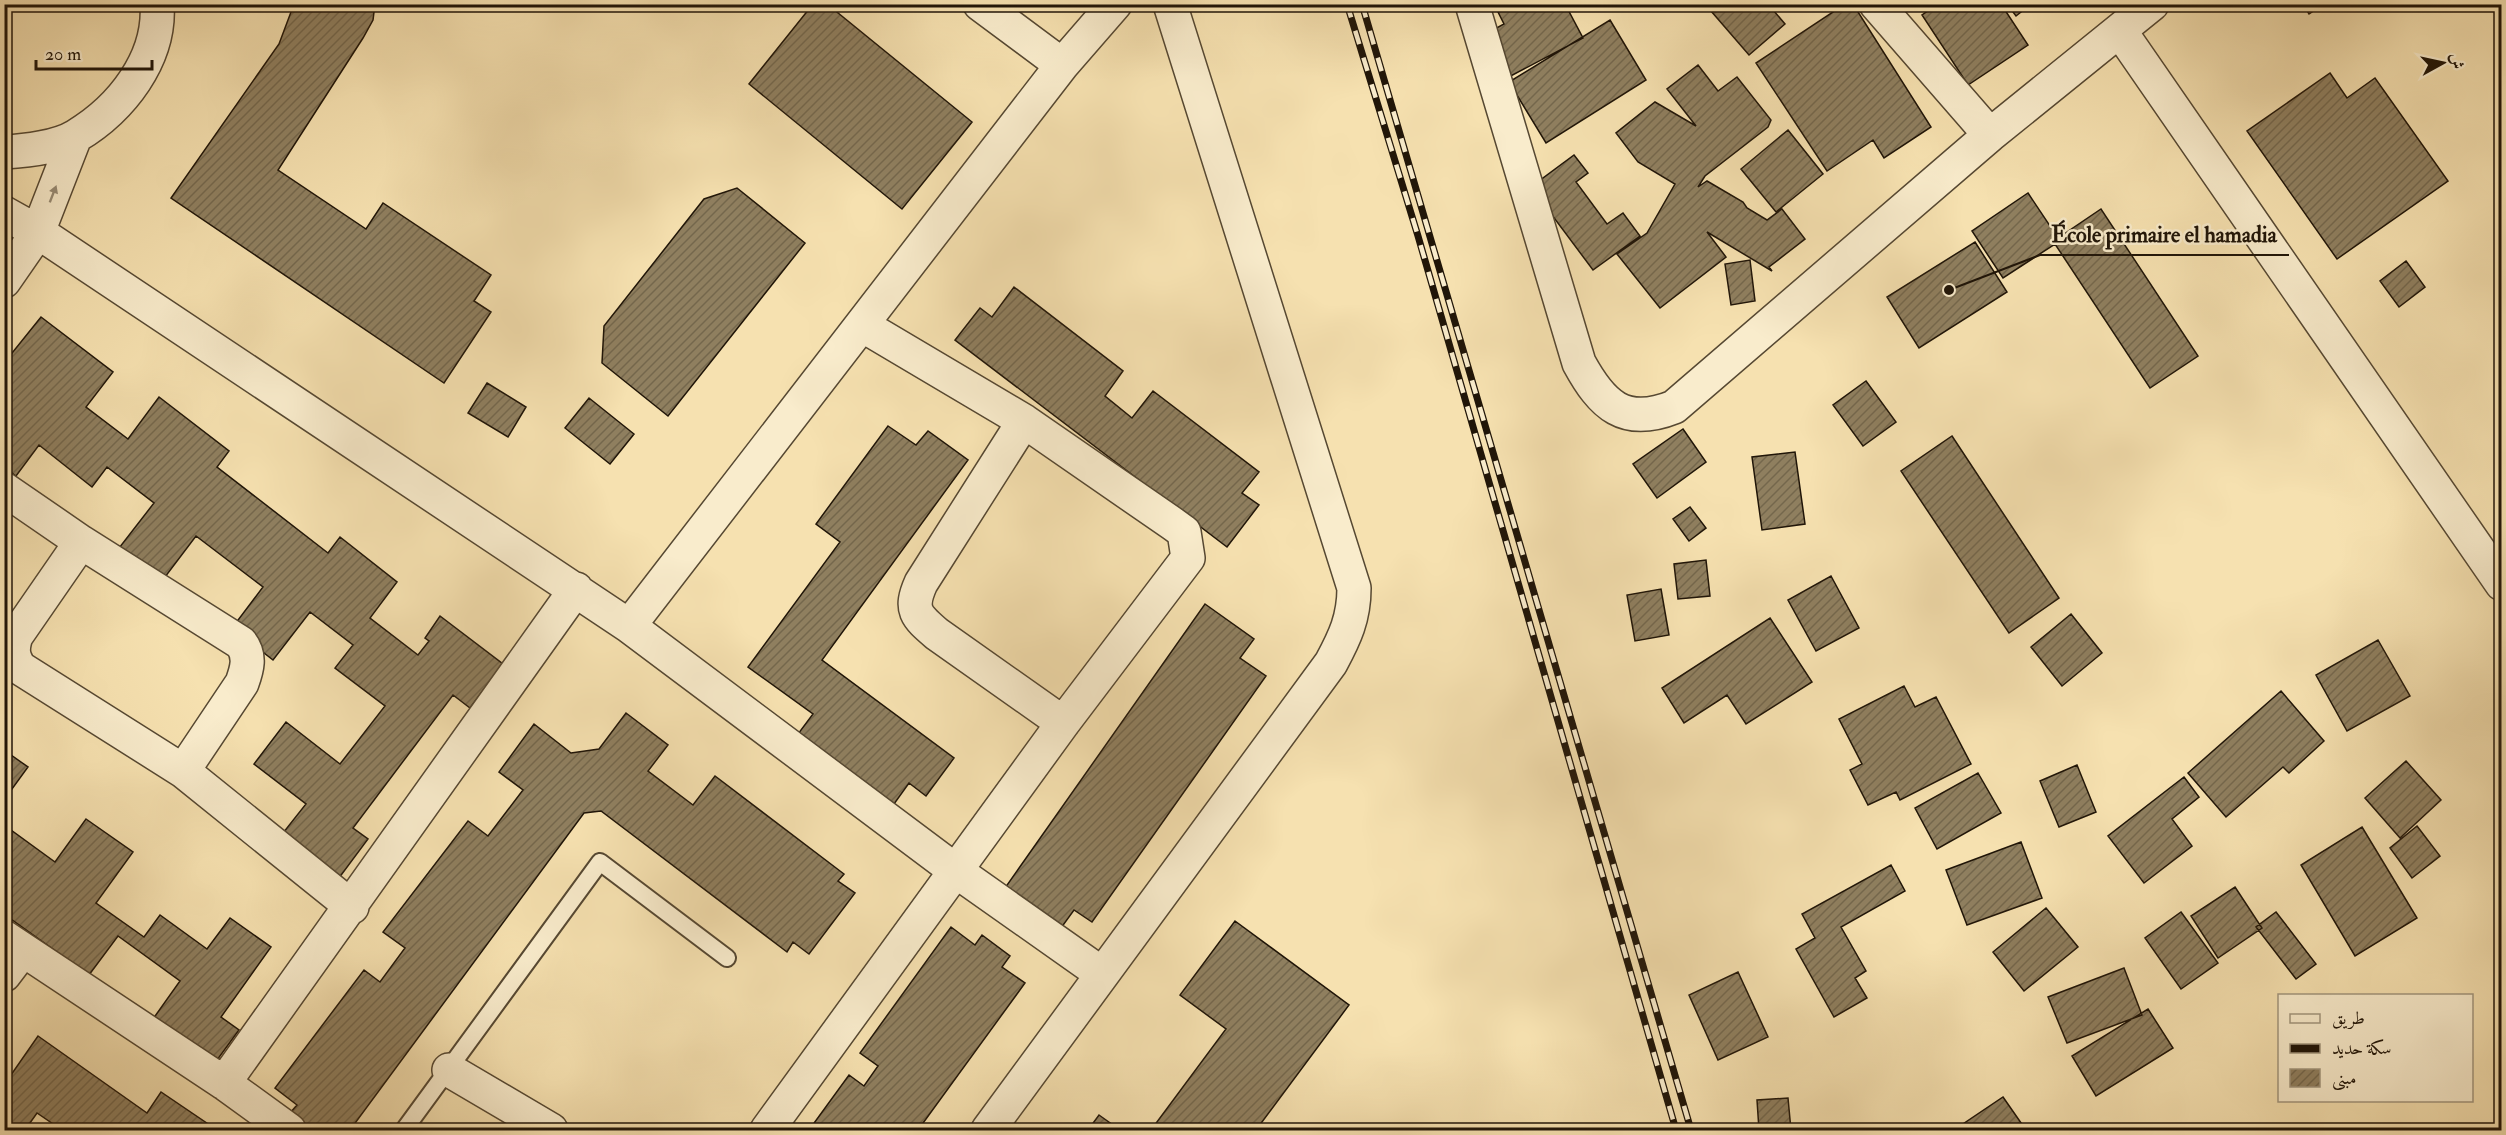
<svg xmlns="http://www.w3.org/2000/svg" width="2506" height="1135" font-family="'IM FELL Double Pica',Amiri,serif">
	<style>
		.building { fill: url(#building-hatch); stroke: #201508; stroke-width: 1.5 }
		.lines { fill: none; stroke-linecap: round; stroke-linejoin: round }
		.lane-casing { stroke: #564832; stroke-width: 20 }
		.street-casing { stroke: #564832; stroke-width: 36 }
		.lane { stroke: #f9eccc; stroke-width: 16 }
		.street { stroke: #f9eccc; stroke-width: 33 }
		.rail-casing { stroke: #201508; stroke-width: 7 }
		.rail { stroke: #f9eccc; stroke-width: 4.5; stroke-dasharray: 14; stroke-linecap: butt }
		.oneway { fill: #978b74 }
		.leader { fill: none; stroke: #201508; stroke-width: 2 }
		.callout-dot { fill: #201508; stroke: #f9eccc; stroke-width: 2 }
		.callout-label { font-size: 22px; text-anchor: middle; font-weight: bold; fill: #201508; stroke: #f9eccc; stroke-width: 5; stroke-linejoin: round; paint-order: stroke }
	</style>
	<defs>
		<pattern id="building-hatch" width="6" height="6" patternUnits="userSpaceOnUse" patternTransform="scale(1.5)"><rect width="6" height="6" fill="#8f7f5f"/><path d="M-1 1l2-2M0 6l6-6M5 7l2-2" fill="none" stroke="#74674c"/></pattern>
	</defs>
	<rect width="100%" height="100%" fill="#f6e1b0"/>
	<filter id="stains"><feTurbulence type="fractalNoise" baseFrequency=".00333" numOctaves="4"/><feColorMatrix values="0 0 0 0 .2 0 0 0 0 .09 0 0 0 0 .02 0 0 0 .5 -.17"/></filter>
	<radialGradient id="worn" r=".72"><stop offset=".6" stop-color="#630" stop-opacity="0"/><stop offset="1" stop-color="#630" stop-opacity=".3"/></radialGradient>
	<path class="building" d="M294 4H375L373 20 363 38 278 170 366 229 383 203 491 275 474 301 491 312 444 383 171 198 279 44Z
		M813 4H827L972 122 902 209 749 84Z
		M1494 4H1565L1583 38 1505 79 1482 36 1504 24Z
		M1719 4H1768L1785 24 1749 55 1711 11Z
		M1845 4H1853L1931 127 1884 158 1873 140 1827 171 1756 63Z
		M1938 4H2001L2028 45 1968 85 1922 15Z
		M2007 4H2031L2016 16Z
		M2303 4H2324L2309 14Z
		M1610 20 1646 80 1546 143 1509 82Z
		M1698 65 1718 91 1737 77 1771 120 1768 127 1705 176 1698 187 1707 181 1743 202 1747 208 1767 220 1782 209 1805 239 1769 267 1772 271 1707 232 1726 257 1660 308 1617 254 1647 233 1675 184 1638 162 1616 133 1655 102 1696 126 1667 89Z
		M2330 73 2347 98 2375 78 2448 181 2337 259 2247 131Z
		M1788 130 1823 174 1776 212 1741 169Z
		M1574 155 1588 173 1576 182 1607 224 1623 213 1640 236 1593 270 1531 187Z
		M737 188 805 243 668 416 602 363 604 326 704 199Z
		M2028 193 2058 238 2101 209 2198 356 2150 388 2055 244 2003 278 1972 231Z
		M1975 242 2007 292 1919 348 1887 297Z
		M1750 260 1755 301 1731 305 1725 264Z
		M2406 261 2425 287 2399 307 2380 281Z
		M1014 287 1123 371 1105 396 1132 418 1153 391 1259 472 1242 493 1259 505 1227 547 955 340 980 308 992 317Z
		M41 317 113 372 86 407 128 439 159 397 229 451 217 467 328 553 340 537 397 582 370 618 418 655 429 641 425 638 440 616 503 664 470 708 453 695 353 828 368 839 336 882 279 838 306 804 254 764 286 722 340 764 385 706 335 668 353 645 310 612 273 660 232 628 263 587 196 536 162 581 119 548 154 503 107 467 92 487 39 445 16 476 4 467V398L10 390 4 386V363Z
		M1866 381 1896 422 1863 446 1833 405Z
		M487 383 526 407 508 437 468 413Z
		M589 398 634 434 610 464 565 428Z
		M888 426 916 445 928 431 968 460 822 660 954 758 926 796 909 783 894 804 798 734 813 714 748 667 840 542 816 524Z
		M1683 429 1706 462 1657 498 1633 464Z
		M1952 436 2059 598 2009 633 1901 471Z
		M1795 452 1805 524 1762 530 1752 457Z
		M1690 507 1706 528 1689 541 1673 519Z
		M1706 560 1710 596 1678 599 1674 564Z
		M1831 576 1859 628 1816 651 1788 600Z
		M1661 589 1669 635 1635 641 1627 595Z
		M1205 604 1254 639 1240 658 1266 676 1092 922 1074 910 1061 928 1005 888Z
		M2071 614 2102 653 2062 686 2031 647Z
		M1770 618 1812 682 1746 724 1727 695 1684 723 1662 688Z
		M2378 640 2410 696 2347 731 2316 675Z
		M1904 686 1915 707 1936 697 1971 764 1900 800 1896 792 1868 805 1850 770 1862 764 1839 719Z
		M2281 691 2324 741 2289 773 2283 767 2226 817 2188 773Z
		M626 713 668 745 648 771 693 805 715 776 844 874 838 881 855 893 809 954 793 942 787 952 601 811 584 813 350 1130H325L321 1128 319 1130H313L290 1113 297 1105 275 1088 364 970 380 982 405 948 383 932 468 821 488 836 523 790 499 772 534 724 571 753 599 749Z
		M4 750 28 767 4 800Z
		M2406 761 2441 800 2400 838 2365 798Z
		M2077 765 2096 812 2059 827 2040 781Z
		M1978 773 2001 813 1937 849 1915 808Z
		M2184 777 2199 797 2172 819 2192 846 2144 883 2108 836Z
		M86 819 133 852 96 903 144 937 160 915 207 949 230 918 271 947 221 1017 239 1030 209 1071 148 1026 180 981 118 936 89 975 4 914V825L55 862Z
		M2417 826 2440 856 2412 878 2390 848Z
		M2362 827 2417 918 2355 956 2301 865Z
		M2021 842 2042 898 1967 925 1946 870Z
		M1891 865 1905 891 1841 927 1866 971 1855 978 1867 998 1834 1017 1796 949 1815 938 1802 914Z
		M2235 887 2262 928 2218 958 2191 916Z
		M2046 908 2078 947 2024 991 1993 952Z
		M2181 912 2218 963 2181 989 2145 938Z
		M2276 912 2316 964 2296 979 2256 927Z
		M1235 921 1349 1005 1256 1130H1151L1226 1029 1180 995Z
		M951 927 975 945 982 935 1010 956 1002 967 1025 983 918 1130H809L849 1075 864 1086 878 1066 860 1053Z
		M2124 968 2142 1015 2067 1043 2048 997Z
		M1738 972 1768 1037 1718 1060 1689 995Z
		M2148 1009 2173 1048 2096 1096 2072 1056Z
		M38 1036 147 1113 161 1092 217 1130H62L37 1113 25 1130H4V1085Z
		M2003 1097 2026 1130H1954Z
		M1788 1098 1791 1130H1759L1757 1100Z
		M1099 1115 1120 1130H1088Z"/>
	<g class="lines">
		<g class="lane-casing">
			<path id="lane" d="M404 1130 600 862 727 958"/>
		</g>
		<g class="street-casing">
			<path id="street" d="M980 4 1062 65
				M1472 4 1579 363C1602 405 1624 427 1674 407L1990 135 2152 4
				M1876 4 1990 135
				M2120 31 2502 584
				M4 152C26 151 58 147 76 136 121 109 161 59 157 4
				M4 213 38 232 629 626 956 871 1102 974
				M4 281 38 232 75 137
				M1024 421 921 583C909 610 916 616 937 634L1063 723
				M4 489 81 542 241 643C251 656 247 669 242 683L183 771
				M81 542 16 636C12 649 12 656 20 668L183 771 352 907
				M629 626 1062 65 1115 4
				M4 937 224 1083 289 1130
				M4 975 23 950
				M449 1070 551 1130
				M224 1083 576 589
				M767 1130 1063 723 1188 558 1184 532 1173 524 1024 421 862 325
				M988 1130 1331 663C1345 637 1354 618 1354 588L1170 4"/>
		</g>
		<use href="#lane" class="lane"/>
		<use href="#street" class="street"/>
		<g class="rail-casing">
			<path id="rail" d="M1347 4 1418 236 1676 1130
				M1362 4 1691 1130"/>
		</g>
		<use href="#rail" class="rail"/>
	</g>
	<defs><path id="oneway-solid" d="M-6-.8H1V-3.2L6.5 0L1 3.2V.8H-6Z" transform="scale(1.5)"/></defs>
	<use class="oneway" href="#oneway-solid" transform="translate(53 194) rotate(-69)"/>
	<path class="leader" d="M1949 290L2040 255H2289"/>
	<circle class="callout-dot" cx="1949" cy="290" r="6"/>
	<g class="callout-label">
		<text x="2164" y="242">École primaire el hamadia</text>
	</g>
	<rect width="2506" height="1135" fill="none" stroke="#f6e1b0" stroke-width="24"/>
	<rect x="6" y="6" width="2494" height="1123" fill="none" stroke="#201508" stroke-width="3"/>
	<rect x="12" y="12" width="2482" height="1111" fill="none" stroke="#201508" stroke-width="1.5"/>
	<rect x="2278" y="994" width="195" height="108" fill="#f9eccc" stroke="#a2967e" stroke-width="1.5"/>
	<rect x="2290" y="1014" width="30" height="9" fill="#f9eccc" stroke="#a2967e" stroke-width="1.5"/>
	<text x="2332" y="1024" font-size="18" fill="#201508">طريق</text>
	<rect x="2290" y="1044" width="30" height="9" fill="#201508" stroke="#a2967e" stroke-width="1.5"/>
	<text x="2332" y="1054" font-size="18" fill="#201508">سكة حديد</text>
	<rect x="2290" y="1069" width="30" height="18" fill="url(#building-hatch)" stroke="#a2967e" stroke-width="1.5"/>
	<text x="2332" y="1084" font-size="18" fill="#201508">مبنى</text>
	<g transform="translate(2443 63) rotate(82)" stroke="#f9eccc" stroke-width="4.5" paint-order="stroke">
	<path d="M0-4.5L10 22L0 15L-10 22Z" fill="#201508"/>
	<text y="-9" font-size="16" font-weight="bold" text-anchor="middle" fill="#201508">ش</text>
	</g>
	<path d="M36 60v9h116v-9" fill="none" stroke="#201508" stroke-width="3"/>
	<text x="45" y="60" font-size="18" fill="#201508" stroke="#f9eccc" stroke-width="4.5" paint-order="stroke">20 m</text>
	<rect width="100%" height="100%" filter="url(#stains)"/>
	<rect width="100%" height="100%" fill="url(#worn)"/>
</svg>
